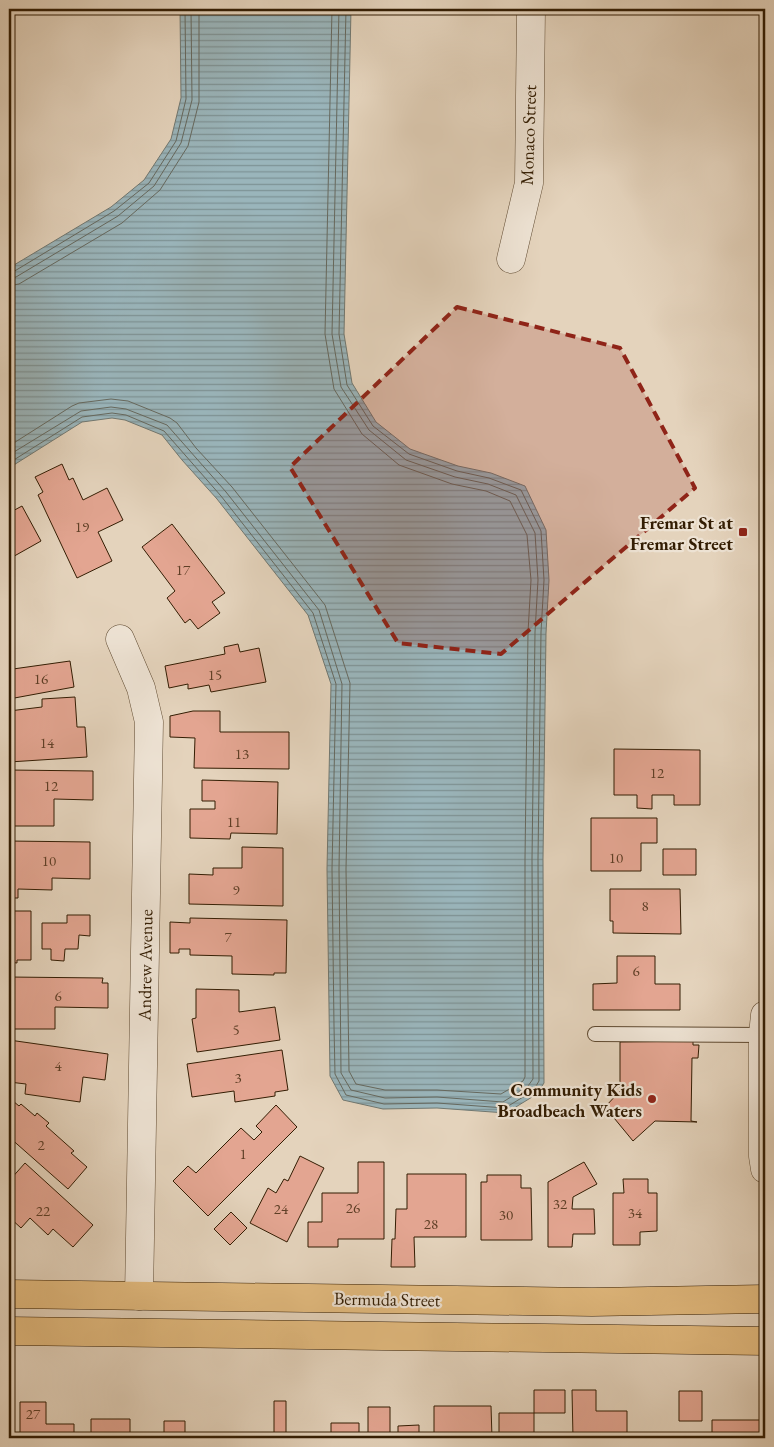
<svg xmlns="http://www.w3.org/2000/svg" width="774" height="1447" font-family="'EB Garamond',serif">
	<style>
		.water { fill: url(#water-rules); stroke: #717871 }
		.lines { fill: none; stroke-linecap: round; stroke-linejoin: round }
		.shore { stroke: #66695f; stroke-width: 1 }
		.building { fill: #e3a591; stroke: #331d03 }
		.service-casing { stroke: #5f4a31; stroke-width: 16 }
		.minor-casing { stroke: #5f4a31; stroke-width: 29 }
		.primary-casing { stroke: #331d03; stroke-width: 29 }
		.service { stroke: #ede2d3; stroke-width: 14 }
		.minor { stroke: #ede2d3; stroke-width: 28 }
		.primary { stroke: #e2ba7e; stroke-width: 28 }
		.marked { fill: #8f2418; fill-opacity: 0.2; stroke: #8f2418; stroke-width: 4; stroke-dasharray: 10 6; stroke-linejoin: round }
		.poi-dot { fill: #8f2418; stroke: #ede2d3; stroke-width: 2 }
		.labels { text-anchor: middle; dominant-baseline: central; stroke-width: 4.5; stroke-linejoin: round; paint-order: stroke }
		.number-label { font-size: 15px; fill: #5f3f26 }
		.street-label { font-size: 18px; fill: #331d03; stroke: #ede2d3 }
		.poi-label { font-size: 18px; font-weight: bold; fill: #331d03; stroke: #ede2d3; text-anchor: end }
	</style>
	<defs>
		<pattern id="water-rules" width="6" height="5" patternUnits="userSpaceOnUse" patternTransform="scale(1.25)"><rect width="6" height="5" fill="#9ab5bb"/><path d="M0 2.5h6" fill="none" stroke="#7e9396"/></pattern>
	</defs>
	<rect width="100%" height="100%" fill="#e4d3bc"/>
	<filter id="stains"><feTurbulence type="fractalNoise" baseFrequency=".004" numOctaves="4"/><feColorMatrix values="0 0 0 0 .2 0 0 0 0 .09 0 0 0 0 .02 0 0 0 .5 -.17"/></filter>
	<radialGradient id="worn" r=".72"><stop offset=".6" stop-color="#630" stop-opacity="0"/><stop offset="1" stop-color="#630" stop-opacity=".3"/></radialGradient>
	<path class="water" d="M180 9H351L344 334 352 383 376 422 410 449 458 466 491 473 525 486 546 530 549 580 546 633 543 859 544 1083 537 1094 506 1113 437 1108 383 1109 343 1100 330 1076 327 869 331 684 308 615 217 499 182 460 162 435 125 420 112 418 82 422 9 468V268L111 207 144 180 171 139 181 98Z"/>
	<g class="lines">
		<path class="shore" d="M9 272H13L114 211 149 183 176 141 186 99 185 9
			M9 279 16 277 118 216 154 186 181 143 192 100 191 9
			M9 286 19 284 122 223 160 190 188 146 199 102V9
			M9 446 72 406 79 403 111 399 128 401 170 418 177 423 196 448 232 487 325 605 350 683 346 869 349 1071 356 1084 385 1090H437L501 1094 523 1081 525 1077V859L528 632 531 580 527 535 510 501 486 491 452 484 399 465 362 434 334 389 325 334 332 9
			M9 455 81 411 111 407 126 409 167 425 226 492 319 610 342 684 339 869 341 1073 351 1090 385 1098 437 1097 503 1102 528 1086 533 1079 532 859 535 632 538 580 535 533 516 495 488 484 455 477 406 460 369 430 341 387 332 334 339 9
			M9 463 82 417 112 413 126 415 164 431 221 496 313 613 336 684 332 869 334 1026 335 1074 346 1095 384 1104 437 1103 505 1108 533 1091 539 1081 538 859 541 632 544 580 541 531 521 490 489 478 457 471 409 454 373 426 347 385 339 334 346 9"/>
	</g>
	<path class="building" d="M62 464 69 480 73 478 83 500 107 488 123 520 98 532 112 561 77 578 38 495 43 492 35 477Z
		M22 506 41 541 9 559V513Z
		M172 524 225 593 212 602 220 613 198 629 190 619 185 623 167 598 175 591 142 547Z
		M9 642 13 669 70 661 74 687 9 699Z
		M238 644 240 652 259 648 266 682 211 692 209 685 188 689V684L169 688 165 666 225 654 224 647Z
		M75 697 77 727H85L87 757 9 762V711L42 707V699Z
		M193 711H220V732H289V769L194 768 195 738 170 737V716Z
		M614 749 700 750V805H674V795H652V809L637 808V795H614Z
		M9 770 93 771V800L54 799V826H9Z
		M202 780 278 782 277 834 231 833 230 839 190 838V809H215V801H202Z
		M591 818H657V843H641V871H591Z
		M9 841 90 842V879L52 878V890L18 889V898H9Z
		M242 847 283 848V906L189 904V874L213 875V868H242Z
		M663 849H696V875H663Z
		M610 889H680L681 934 613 933V921H610Z
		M9 911H31V960H17V963L9 962Z
		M67 915H90V936L79 935 78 949H65L64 961 51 960V949H42V923H67Z
		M190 918 287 920 286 973H274V975L232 974V956L190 955V949H179V953H170V922L190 923Z
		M617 956H655V984H680V1010H593V984L617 983Z
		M9 977 103 978 102 983H108V1008L55 1007V1029H9Z
		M196 989 239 990V1012L275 1007 280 1040 197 1052 192 1019 196 1018Z
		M9 1040 108 1054 105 1080 83 1077 80 1102 25 1094 26 1084 9 1082Z
		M693 1041V1045H699L698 1058H692L691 1121 697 1122 655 1121 633 1141 605 1107 620 1091V1042Z
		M282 1050 288 1090 275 1092V1096L235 1102 234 1091 192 1097 187 1064Z
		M13 1101 19 1106 21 1104 35 1116 37 1113 49 1123 46 1126 74 1151 71 1153 87 1167 68 1189 9 1137V1106Z
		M276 1105 297 1127 208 1216 173 1181 188 1166 196 1173 241 1128 254 1140 262 1132 256 1126Z
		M300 1156 324 1168 287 1242 250 1223 268 1188 276 1193 284 1179 288 1181Z
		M358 1162H384V1239H338V1247H308V1222H322V1193H358Z
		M584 1162 597 1184 573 1197 572 1209H594L595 1234H573L572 1247H548V1182Z
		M25 1163 93 1225 73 1247 53 1229 48 1235 30 1218 21 1228 9 1217V1203L10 1201 9 1199V1181Z
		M407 1174H466V1237H414L415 1267H391L392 1239H395L396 1209H407Z
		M487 1175H521V1188H531L532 1240H481V1182H487Z
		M623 1179H648V1193H657V1231L640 1232V1245H613V1193H624Z
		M231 1212 247 1228 230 1245 214 1229Z
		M534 1390H565V1413H534Z
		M572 1390H596V1411H627V1438H573Z
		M679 1391H702V1421H679Z
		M274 1401H286V1438H241L274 1437Z
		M20 1402H46V1424H74V1438H20Z
		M434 1406H491L492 1438H434Z
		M368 1407H390V1438H368Z
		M499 1413H534V1438H499Z
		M91 1419H130V1438H91Z
		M712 1420H765V1438H712Z
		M164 1421H185V1438H164Z
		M331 1423H359V1438H331Z
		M419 1425V1438H398V1426Z"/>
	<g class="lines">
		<g class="service-casing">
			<path id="service" d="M595 1034 763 1035"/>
		</g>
		<g class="minor-casing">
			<path id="minor" d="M511 259 529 183 531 9
				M120 639 141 688 149 722 139 1296
				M765 1015 763 1035V1156L765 1169"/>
		</g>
		<g class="primary-casing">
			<path id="primary" d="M9 1294 592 1302 765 1299
				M9 1331 765 1341"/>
		</g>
		<use href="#service" class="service"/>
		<use href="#minor" class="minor"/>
		<use href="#primary" class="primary"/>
	</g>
	<path class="marked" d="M457 307 620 348 695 488 501 654 398 643 290 467Z"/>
	<g class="poi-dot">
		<rect x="738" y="527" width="10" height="10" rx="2.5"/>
		<circle cx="652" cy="1099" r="5"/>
	</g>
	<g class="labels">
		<g class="number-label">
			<text x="82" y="526">19</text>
			<text x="183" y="569">17</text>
			<text x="215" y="674">15</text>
			<text x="41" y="678">16</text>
			<text x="47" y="742">14</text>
			<text x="242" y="753">13</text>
			<text x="657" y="772">12</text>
			<text x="51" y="785">12</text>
			<text x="234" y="821">11</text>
			<text x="616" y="857">10</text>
			<text x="49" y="860">10</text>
			<text x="236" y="889">9</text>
			<text x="645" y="905">8</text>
			<text x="228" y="936">7</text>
			<text x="636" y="970">6</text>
			<text x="58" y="995">6</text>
			<text x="236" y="1029">5</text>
			<text x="58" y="1065">4</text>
			<text x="238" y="1077">3</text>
			<text x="41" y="1144">2</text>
			<text x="243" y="1153">1</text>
			<text x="560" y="1203">32</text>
			<text x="353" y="1207">26</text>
			<text x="281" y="1208">24</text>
			<text x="43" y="1210">22</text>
			<text x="635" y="1212">34</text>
			<text x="506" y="1214">30</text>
			<text x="431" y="1223">28</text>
			<text x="33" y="1413">27</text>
		</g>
		<g class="street-label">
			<text transform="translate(528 135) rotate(-88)">Monaco Street</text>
			<text transform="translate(145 965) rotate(-89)">Andrew Avenue</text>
			<text transform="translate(387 1299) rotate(1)">Bermuda Street</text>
		</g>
		<g class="poi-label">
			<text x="733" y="522">Fremar St at<tspan x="733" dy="21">Fremar Street</tspan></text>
			<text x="642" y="1089">Community Kids<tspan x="642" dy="21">Broadbeach Waters</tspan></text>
		</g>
	</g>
	<rect width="774" height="1447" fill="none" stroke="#e4d3bc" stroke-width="30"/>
	<rect x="10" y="10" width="754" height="1427" fill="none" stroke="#331d03" stroke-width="2.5"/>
	<rect x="15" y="15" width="744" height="1417" fill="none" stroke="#331d03"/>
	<rect width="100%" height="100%" filter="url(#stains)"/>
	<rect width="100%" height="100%" fill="url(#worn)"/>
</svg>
